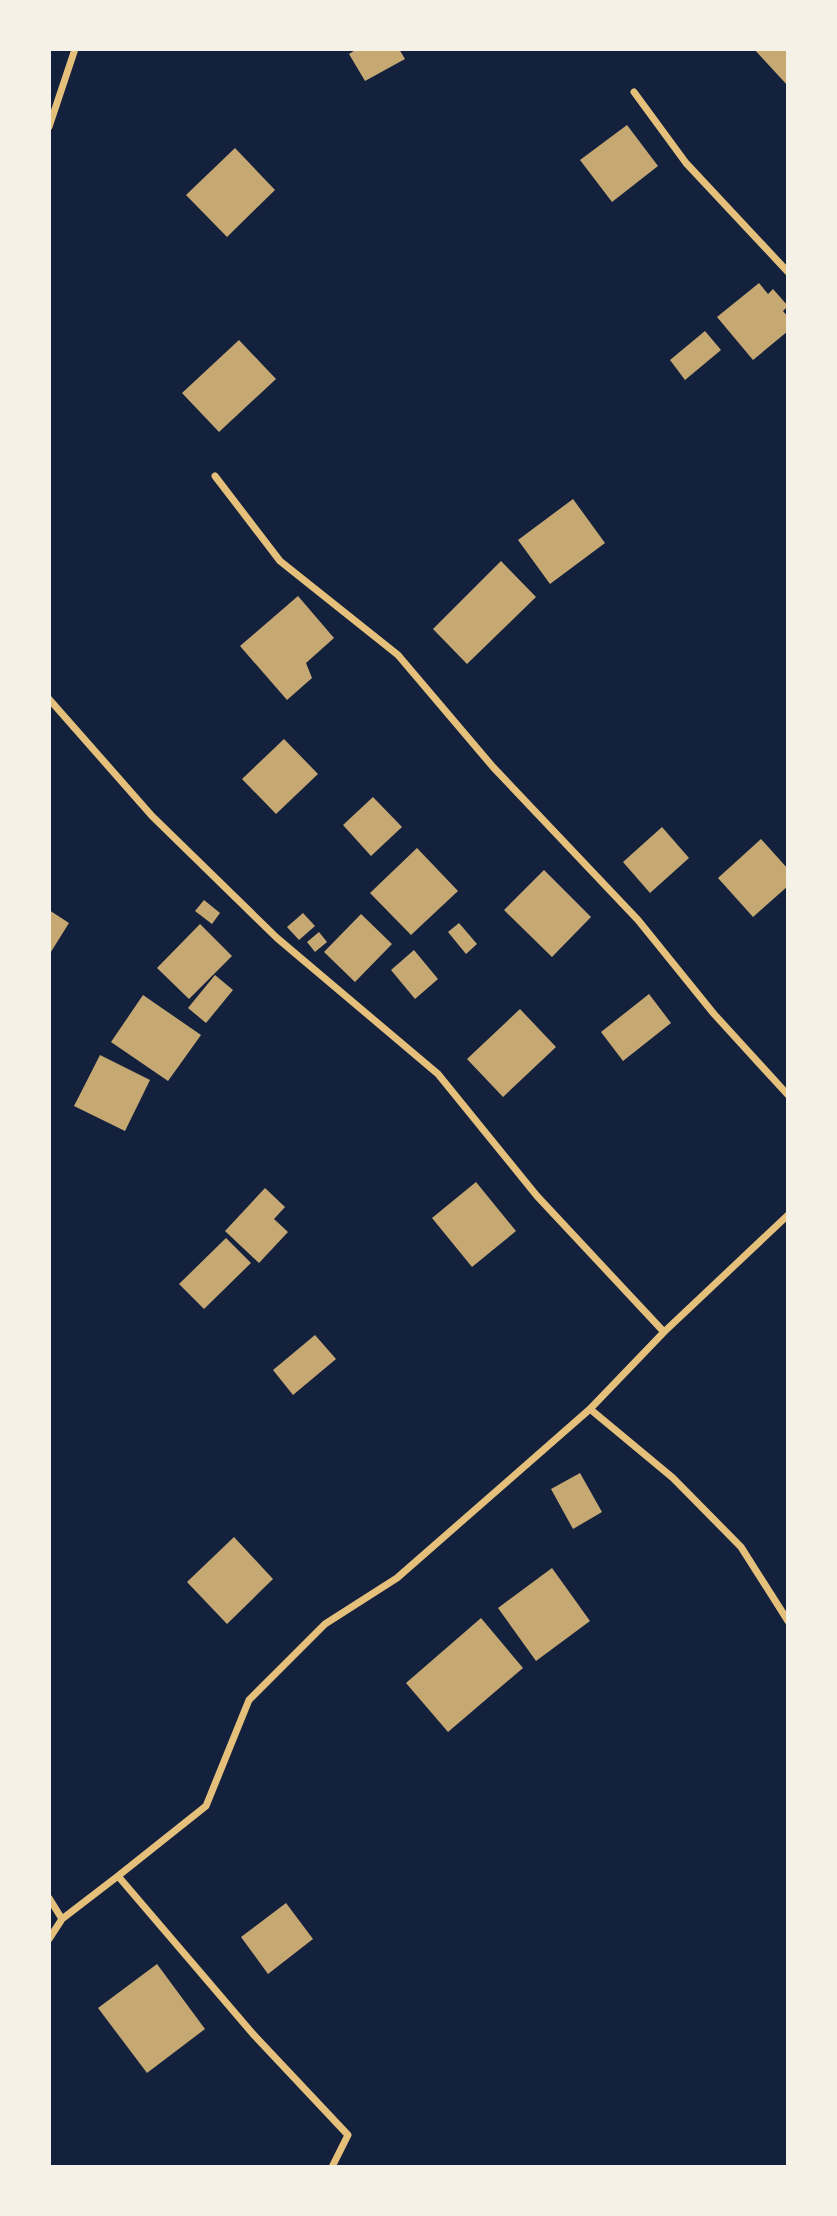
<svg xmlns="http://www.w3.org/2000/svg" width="837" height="2216" font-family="Helvetica,sans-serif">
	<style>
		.building { fill: #c6a872 }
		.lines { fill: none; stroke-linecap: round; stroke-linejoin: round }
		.minor { stroke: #e5c07b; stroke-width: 7 }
	</style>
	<rect width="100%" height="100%" fill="#14213d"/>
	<path class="building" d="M357 49H399L405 59 365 81 349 54Z
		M754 49H788V86Z
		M627 125 658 166 612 202 580 160Z
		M235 148 275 190 227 237 186 195Z
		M759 283 768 294 773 289 788 306 783 311 788 317V331L753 360 717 317Z
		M705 331 721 350 685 380 670 360Z
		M239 340 276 379 219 432 182 393Z
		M573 499 605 543 550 584 518 540Z
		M501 561 536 597 467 664 433 629Z
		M298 596 334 638 306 663 312 678 287 700 240 646Z
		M284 739 318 774 276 814 242 779Z
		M373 797 402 827 371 856 343 825Z
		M662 827 689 858 650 893 623 862Z
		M761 839 788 869V886L753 917 718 878Z
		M417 848 458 891 411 935 370 893Z
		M544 870 591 917 552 957 504 910Z
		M204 900 220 913 212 924 195 911Z
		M49 910 69 923 49 955Z
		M303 913 315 926 299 940 287 927Z
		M361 914 392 944 355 982 324 952Z
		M459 923 477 944 466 954 448 932Z
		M200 924 232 956 189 999 157 968Z
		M319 932 327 942 315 952 307 942Z
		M414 950 438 979 415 999 391 970Z
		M215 975 233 990 206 1023 188 1008Z
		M649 994 671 1023 623 1061 601 1032Z
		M143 995 201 1035 168 1081 111 1042Z
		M520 1009 556 1047 503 1097 467 1059Z
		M100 1055 150 1080 125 1131 74 1106Z
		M476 1182 516 1231 472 1267 432 1218Z
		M265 1188 285 1207 274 1219 288 1232 259 1263 225 1231Z
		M226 1238 251 1263 204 1309 179 1284Z
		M315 1335 336 1359 293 1395 273 1370Z
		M580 1473 602 1512 573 1529 551 1489Z
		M234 1537 273 1579 227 1624 187 1582Z
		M552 1568 590 1621 536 1661 498 1608Z
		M481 1618 523 1668 448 1732 406 1683Z
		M286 1903 313 1939 268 1974 241 1937Z
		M157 1964 205 2029 147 2073 98 2008Z"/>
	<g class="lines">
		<path class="minor" d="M634 92 686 163 788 272
			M49 127 75 49
			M215 476 280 561 398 655 493 767 638 920 714 1014 788 1095
			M49 699 152 816 277 938 438 1074 537 1196 664 1332
			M590 1409 673 1478 741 1547 788 1621
			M118 1876 206 1806 249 1700 325 1624 397 1578 590 1409 664 1332 788 1215
			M49 1898 62 1919 118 1876 253 2034 348 2135 332 2167
			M49 1939 62 1919"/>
	</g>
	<rect width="837" height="2216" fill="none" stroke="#f6f1e7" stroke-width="102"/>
</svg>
